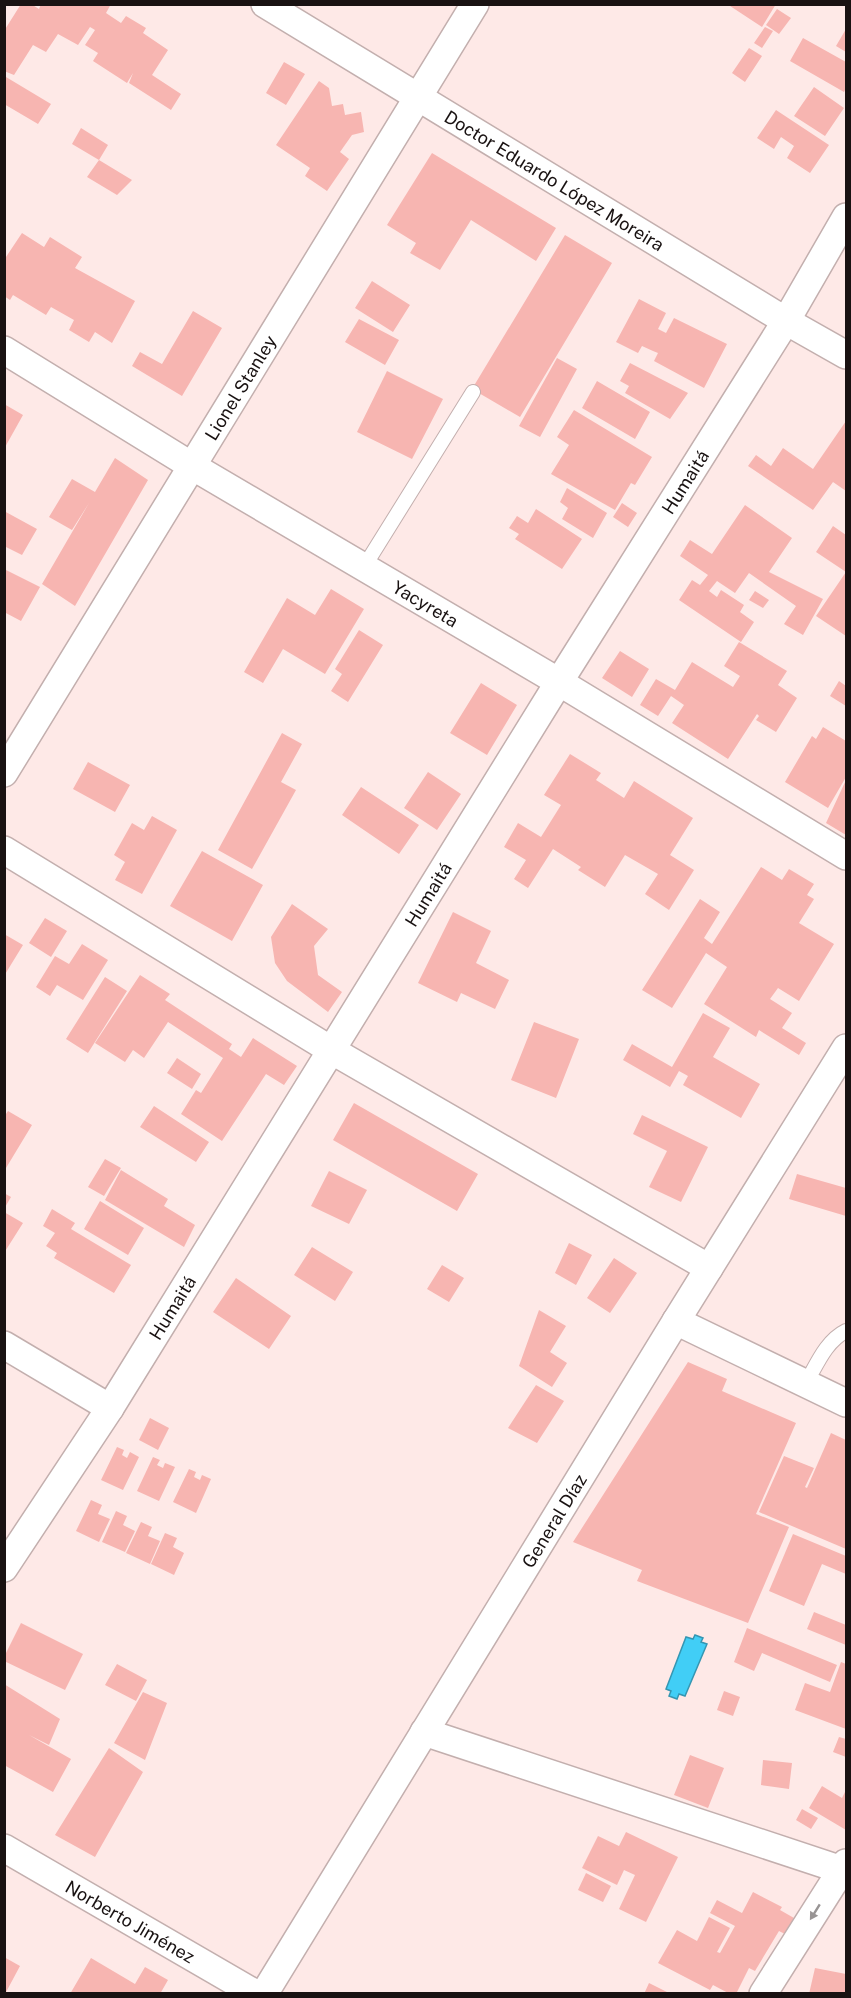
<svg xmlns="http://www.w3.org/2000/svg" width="851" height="1998" font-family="'Public Sans',sans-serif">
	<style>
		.water { fill: #41cef6; stroke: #3596b2; stroke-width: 1.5 }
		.building { fill: #f7b5b1 }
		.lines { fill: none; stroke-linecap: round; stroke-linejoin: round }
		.lane-casing { stroke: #c3afae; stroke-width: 16 }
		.street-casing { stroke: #c3afae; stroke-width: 30 }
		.lane { stroke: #fff; stroke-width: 14 }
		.street { stroke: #fff; stroke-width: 27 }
		.oneway { fill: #989494 }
		.labels { text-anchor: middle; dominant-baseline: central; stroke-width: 5; stroke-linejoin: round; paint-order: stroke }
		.street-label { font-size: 18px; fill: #191212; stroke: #fffbfa }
	</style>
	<rect width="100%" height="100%" fill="#fee9e7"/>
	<path class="water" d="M695 1635 703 1638 701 1642 707 1644 685 1696 679 1694 677 1699 669 1696 671 1691 666 1689 686 1637 693 1639Z"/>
	<path class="building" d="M21 4H31L39 9 41 4H111L106 13 121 23 126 16 146 28 143 33 168 50 152 75 181 94 171 110 129 83 133 73 127 83 93 61 98 53 85 45 95 30 90 27 78 45 58 34 46 52 33 45 14 75 4 71V31Z
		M727 4H776L762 27Z
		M777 9 791 18 779 34 766 25Z
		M765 27 773 31 762 48 754 43Z
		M846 29V52L836 46Z
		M803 38 846 62V88L844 92 790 61Z
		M749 48 762 56 745 82 732 73Z
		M284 62 305 74 286 105 266 93Z
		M6 77 51 104 38 124 4 104V81Z
		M319 81 329 88 332 106 343 104 345 115 361 112 364 132 352 135 340 152 349 159 327 191 305 176 310 168 276 145Z
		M814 87 844 108 825 136 794 116Z
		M776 110 829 145 810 173 787 158 794 146 781 137 774 149 757 138Z
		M81 128 108 145 99 160 72 144Z
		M432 153 556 228 536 261 471 220 440 270 410 253 416 243 387 225Z
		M99 160 132 180 117 195 87 177Z
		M22 233 44 247 50 237 82 257 75 268 135 301 112 343 95 332 89 342 69 330 74 320 51 307 46 315 13 295 10 300 4 296V260Z
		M565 235 612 263 520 417 472 389Z
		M372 281 410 305 393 332 355 308Z
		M639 299 666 313 658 329 666 333 674 318 727 344 704 388 654 361 658 353 653 351 642 346 638 353 616 342Z
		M193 311 222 328 182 396 132 366 140 352 162 364Z
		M359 319 399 340 385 365 345 342Z
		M557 358 577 369 540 437 519 426Z
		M630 363 688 393 670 419 625 393 629 386 620 381Z
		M387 371 443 399 412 459 357 432Z
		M597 381 650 412 635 439 582 408Z
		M4 404 23 415 4 449Z
		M574 410 652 457 635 485 631 483 615 510 551 474 569 445 557 437Z
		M846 421V491L833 482 813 510 748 466 756 455 771 466 783 448 813 469Z
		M115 458 148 480 75 606 42 584 89 503 72 530 49 517 72 479 95 492Z
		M567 488 607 513 593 538 562 519 568 508 560 502Z
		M622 503 637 513 628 527 613 517Z
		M745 505 792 538 769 572 823 599 803 635 784 624 796 606 749 573 735 593 717 581 709 591 717 597 721 590 744 605 740 612 754 622 741 642 679 600 692 580 700 585 708 575 680 556 690 540 712 554Z
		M536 509 582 539 562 569 515 539 519 534 509 528 517 516 528 523Z
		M4 511 37 529 22 555 4 546Z
		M833 526 846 535V636L816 616 846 572 816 552Z
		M4 569 40 587 21 621 4 612Z
		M331 589 364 609 325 674 283 649 263 683 244 672 287 598 315 615Z
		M755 591 769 600 763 608 749 600Z
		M359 630 383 645 348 702 331 691 342 674 335 669Z
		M739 642 787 671 778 685 797 698 776 732 756 720 759 716 757 714 728 759 672 723 684 705 671 696 658 716 640 705 656 679 675 690 692 662 733 687 740 676 724 666Z
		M620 651 649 669 632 697 602 678Z
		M839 681 846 686V706L830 696Z
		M481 683 517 705 487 755 450 733Z
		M823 727 846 741V777L828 808 785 782 812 736 816 739Z
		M282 733 302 744 281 782 296 790 252 869 218 850Z
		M570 754 601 773 596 780 624 798 634 781 693 818 670 855 694 870 669 910 645 894 658 874 625 855 605 887 578 870 581 867 553 849 528 888 514 879 526 860 504 847 518 823 541 837 561 805 544 795Z
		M88 762 130 785 115 812 73 789Z
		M428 772 461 794 437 830 404 808Z
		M846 780V835L826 823Z
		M361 787 419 825 399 854 342 815Z
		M152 816 177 830 142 894 115 880 125 862 114 855 132 823 144 830Z
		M202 851 263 885 232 941 170 906Z
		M761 867 782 880 789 869 814 884 807 895 814 899 799 923 834 944 799 1001 778 988 770 999 792 1013 782 1028 806 1043 799 1055 759 1030 756 1037 704 1004 727 967 706 953 672 1008 642 990 700 899 720 912 704 938 712 944Z
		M292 904 328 929 314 946 318 975 342 992 328 1012 287 981 275 963 271 937Z
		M453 912 491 931 476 963 509 980 495 1009 461 993 457 1002 418 983Z
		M45 918 67 931 51 957 29 943Z
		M4 934 23 945 4 976Z
		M82 944 108 960 83 1000 57 985 50 996 36 987 55 956 69 964Z
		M140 975 170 994 165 1000 232 1044 229 1049 241 1057 253 1038 297 1066 284 1085 266 1074 222 1141 181 1114 196 1090 201 1093 223 1058 168 1022 144 1058 133 1050 125 1062 95 1043Z
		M105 977 127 991 88 1053 66 1039Z
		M703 1013 730 1028 713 1057 760 1084 741 1118 683 1085 688 1076 679 1071 670 1087 623 1060 632 1044 672 1067Z
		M534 1022 579 1039 556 1098 511 1080Z
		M177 1058 201 1074 192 1089 167 1073Z
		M354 1103 478 1174 457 1211 333 1140Z
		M154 1106 209 1142 196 1162 140 1127Z
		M8 1111 32 1125 6 1168 4 1167V1117Z
		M642 1115 708 1147 681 1202 649 1187 667 1151 633 1134Z
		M105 1159 121 1168 104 1196 88 1187Z
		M121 1170 168 1199 164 1206 195 1225 184 1247 105 1200Z
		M329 1171 367 1190 349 1224 311 1206Z
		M797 1174 846 1188V1216L789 1199Z
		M4 1193 11 1197 4 1209Z
		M100 1201 144 1228 128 1255 84 1229Z
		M52 1209 75 1223 71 1229 131 1265 114 1293 54 1258 57 1253 46 1246 55 1233 43 1226Z
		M4 1212 23 1223 4 1253Z
		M569 1243 592 1255 576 1285 555 1273Z
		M312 1247 353 1272 335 1301 294 1275Z
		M614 1258 637 1273 610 1313 587 1298Z
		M442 1265 464 1278 449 1302 427 1289Z
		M236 1278 291 1316 269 1349 213 1312Z
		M539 1310 566 1326 550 1352 567 1363 552 1387 519 1366Z
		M688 1362 727 1379 722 1391 796 1423 756 1514 789 1527 748 1623 637 1581 642 1570 573 1542Z
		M536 1385 564 1401 537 1443 508 1428Z
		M150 1418 169 1428 158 1450 139 1440Z
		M831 1433 846 1440V1549L759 1512 784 1456 814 1468 805 1487 807 1488Z
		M117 1447 124 1450 122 1455 127 1458 130 1452 139 1457 123 1490 101 1480Z
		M153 1457 160 1460 157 1465 163 1468 165 1463 175 1467 159 1501 137 1491Z
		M189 1469 196 1472 194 1477 200 1480 202 1475 211 1479 196 1513 173 1502Z
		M91 1500 102 1505 98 1514 110 1519 99 1542 76 1531Z
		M116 1511 127 1516 123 1525 135 1531 125 1552 102 1542Z
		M141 1522 152 1527 148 1536 160 1541 150 1564 126 1553Z
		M165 1533 177 1538 173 1547 184 1553 174 1575 151 1564Z
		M793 1534 846 1556V1574L822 1564 804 1606 769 1591Z
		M814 1612 846 1625V1645L807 1629Z
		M21 1623 83 1654 65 1690 4 1661V1657Z
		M747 1628 837 1665 830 1682 762 1653 754 1671 734 1662Z
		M841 1662 846 1664V1729L795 1710 805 1683 830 1692Z
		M117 1664 147 1680 136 1701 105 1685Z
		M4 1684 60 1719 49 1745 29 1735 71 1759 53 1792 4 1765Z
		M724 1691 740 1697 733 1716 717 1710Z
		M143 1692 167 1703 145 1760 114 1743Z
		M839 1737 846 1739V1757L833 1752Z
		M109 1748 143 1772 95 1857 55 1835Z
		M690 1755 724 1768 708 1808 674 1795Z
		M763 1760 792 1763 789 1789 761 1785Z
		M822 1786 842 1798 846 1790V1830L809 1808Z
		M802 1809 818 1818 811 1829 796 1820Z
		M626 1832 678 1857 646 1922 619 1909 635 1875 624 1870 617 1885 582 1868 598 1836 619 1846Z
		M586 1873 611 1886 603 1902 578 1890Z
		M753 1892 782 1907 780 1910 794 1918 785 1934 779 1931 755 1971 749 1968 736 1994H730L713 1985 710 1990 658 1963 677 1930 697 1941 709 1917 730 1928 717 1952 720 1953 735 1926 710 1913 717 1900 742 1913Z
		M4 1957 20 1966 5 1994H4Z
		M91 1958 135 1984 145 1967 168 1980 160 1994H70Z
		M815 1968 846 1974V1994H809Z
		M649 1983 671 1994H644Z"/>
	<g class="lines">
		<g class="lane-casing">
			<path id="lane" d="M364 567 473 392
				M806 1383C817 1364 826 1341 846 1331"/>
		</g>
		<g class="street-casing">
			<g id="street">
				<path id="s1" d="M265 4 786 321 846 355"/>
				<path id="s2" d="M4 350 192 466 559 682 846 856"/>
				<path id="s3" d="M4 773 475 4"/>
				<path d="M4 850 331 1050 709 1268"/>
				<path d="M676 1321 846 1403"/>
				<path d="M4 1345 110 1408"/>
				<path id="s4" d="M4 1568 110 1408 559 682 786 321 846 217"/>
				<path d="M424 1732 842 1870"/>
				<path id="s5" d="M4 1848 256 1994"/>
				<path id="s6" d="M264 1994 676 1321 846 1048"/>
				<path d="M763 1994 846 1863"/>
			</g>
		</g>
		<use href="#lane" class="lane"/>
		<use href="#street" class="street"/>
	</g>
	<defs><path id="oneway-solid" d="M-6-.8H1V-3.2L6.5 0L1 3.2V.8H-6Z" transform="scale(1.5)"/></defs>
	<use class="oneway" href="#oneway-solid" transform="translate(815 1912) rotate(122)"/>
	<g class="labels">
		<g class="street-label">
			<text stroke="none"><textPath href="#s1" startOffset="339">Doctor Eduardo López Moreira</textPath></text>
			<text stroke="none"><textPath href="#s3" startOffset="452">Lionel Stanley</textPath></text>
			<text stroke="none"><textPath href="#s4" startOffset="1282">Humaitá</textPath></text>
			<text stroke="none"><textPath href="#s2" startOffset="492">Yacyreta</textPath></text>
			<text stroke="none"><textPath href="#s4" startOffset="796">Humaitá</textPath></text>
			<text stroke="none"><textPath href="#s4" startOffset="310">Humaitá</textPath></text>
			<text stroke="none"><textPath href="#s6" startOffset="555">General Díaz</textPath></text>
			<text stroke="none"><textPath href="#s5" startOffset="146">Norberto Jiménez</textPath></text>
		</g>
	</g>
	<rect width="851" height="1998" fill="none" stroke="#191212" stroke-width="12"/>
</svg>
